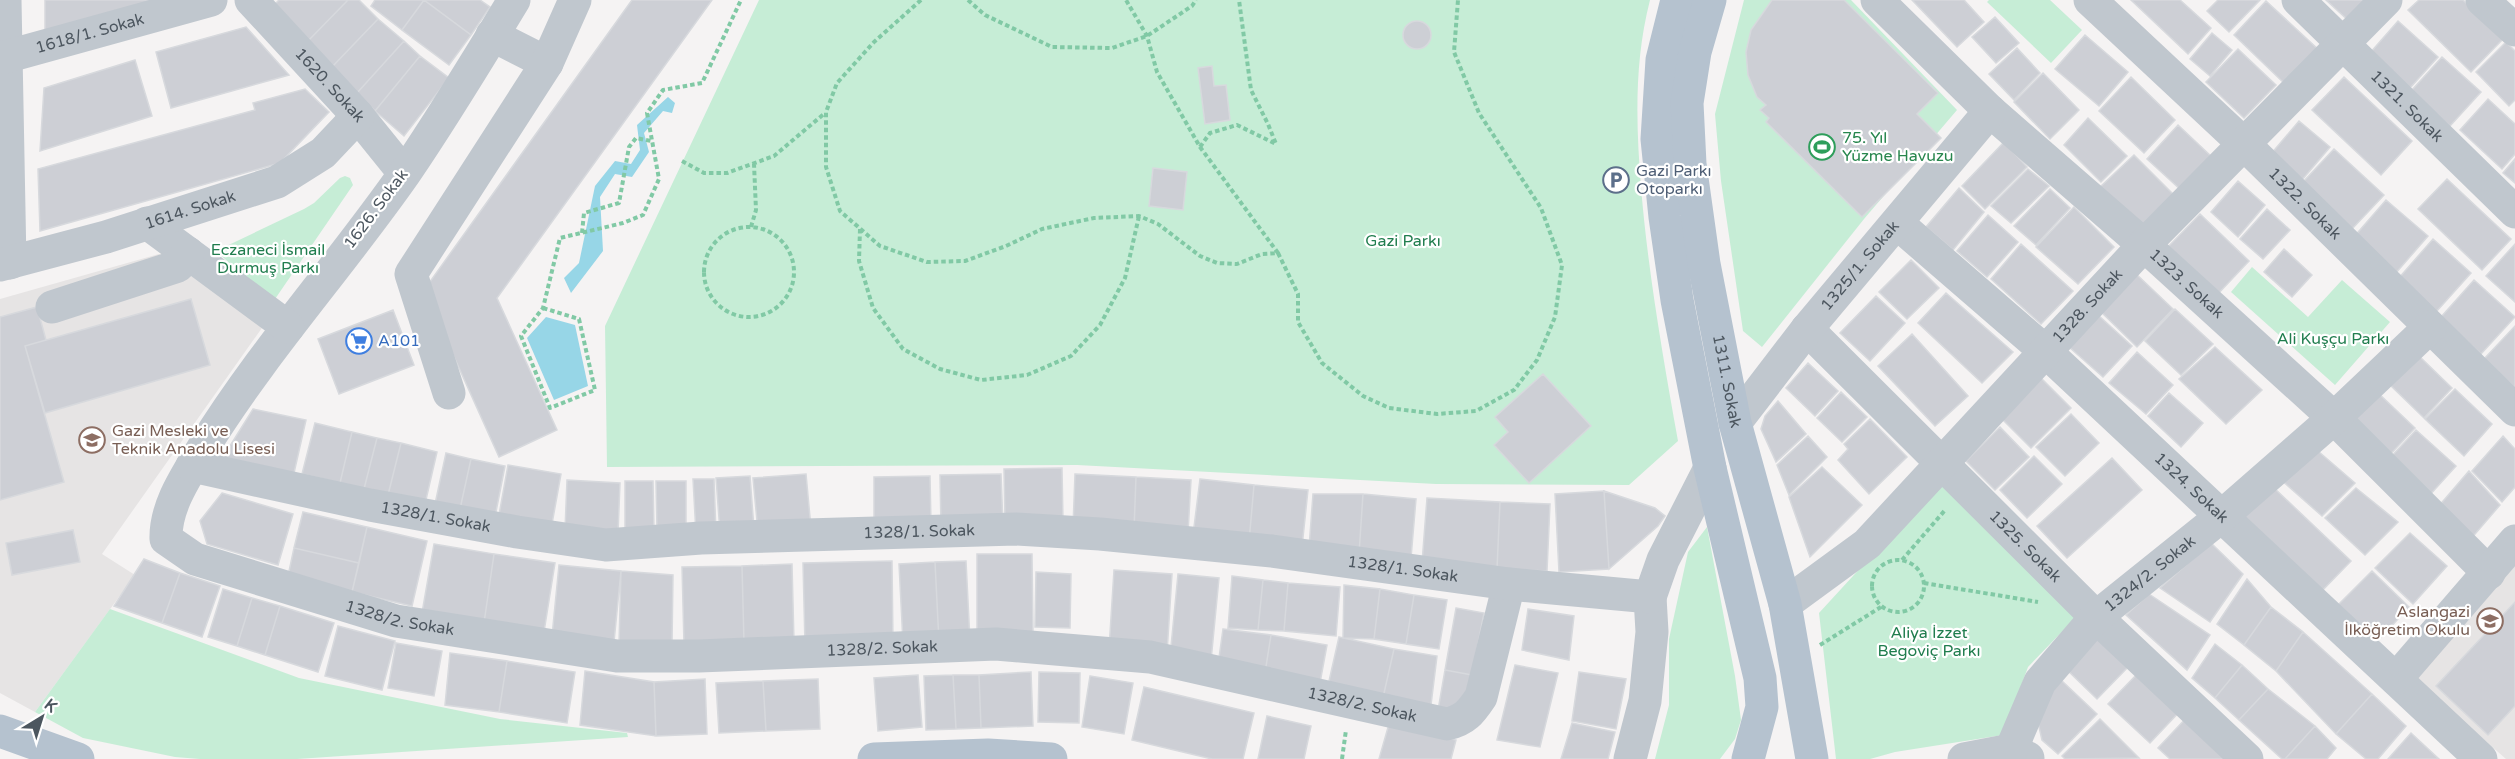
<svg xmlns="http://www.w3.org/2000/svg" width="2515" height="759" font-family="'Varela Round',sans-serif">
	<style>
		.education { fill: #e6e4e4 }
		.green { fill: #c6edd6 }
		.water { fill: #97d6e7 }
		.building { fill: #cdcfd5; stroke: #d7d9dd; stroke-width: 1.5 }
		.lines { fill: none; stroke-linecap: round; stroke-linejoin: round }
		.path { stroke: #81c9a5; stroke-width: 4; stroke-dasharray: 4.5 3; stroke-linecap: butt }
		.minor { stroke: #c0c7ce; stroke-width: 33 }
		.major { stroke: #b5c2cf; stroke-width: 33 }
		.labels { text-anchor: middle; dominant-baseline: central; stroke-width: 4.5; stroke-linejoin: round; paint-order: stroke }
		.street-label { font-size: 16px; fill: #4c565f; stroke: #fff }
		.leisure-label { font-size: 16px; fill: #27864d; stroke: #fff; text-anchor: start }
		.service-label { font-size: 16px; fill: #4e5e75; stroke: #fff; text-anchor: start }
		.park-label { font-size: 16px; fill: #207d4e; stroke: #fff }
		.shop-label { font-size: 16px; fill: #366cbe; stroke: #fff; text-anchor: start }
		.education-label { font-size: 16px; fill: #785e54; stroke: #fff; text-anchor: start }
	</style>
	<rect width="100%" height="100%" fill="#f5f3f3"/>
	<path class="education" d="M159 254 264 325 102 554 135 575 35 712 0 693V299Z
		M2515 563V759H2506L2414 678Z"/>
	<path class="green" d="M759 0H1650C1634 62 1636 124 1641 187 1648 272 1663 357 1678 441L1629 485 1436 484 1077 465 607 467 605 326Z
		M1744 0H1851L1957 110 1864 219 1762 347 1743 331 1721 181 1715 114Z
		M1989 0H2050L2082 30 2051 63 1987 2Z
		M345 176 350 178 353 185 273 302 216 251 304 209 314 203 340 178Z
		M2252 267 2308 317 2342 280 2390 322 2335 385 2231 292Z
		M1943 478 2078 615 2028 667 2003 735 1895 752 1870 759H1836L1819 613Z
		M1707 527 1735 676 1741 720 1735 739 1720 759H1655L1669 705V639L1688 552Z
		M110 609 299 678 500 719 627 733 628 737 297 759H200L175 757 83 738 35 712Z"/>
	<path class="water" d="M668 97 675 103 672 113 663 111 644 133 649 152 632 177 615 174 600 197 603 251 571 293 564 278 579 263 595 186 615 161 631 164 640 150 637 125Z
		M546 317 575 325 588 386 554 400 527 338Z"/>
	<path class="building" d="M45 0H178L45 36Z
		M279 0H348L308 41 274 5Z
		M348 0H359L378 19 332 67 308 41Z
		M375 0H424L402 30 371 6Z
		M424 0H480L490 7 471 35Z
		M424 0 471 35 449 65 402 30Z
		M632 0H712L497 298 557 430 499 457 424 290Z
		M1772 0H1844L1938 93 1917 114 1941 138 1862 217 1766 122 1769 118 1760 110 1766 105 1757 97 1748 75 1746 52 1751 30Z
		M1912 0H1964L1984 22 1957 47Z
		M2131 0H2180L2211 28 2188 54Z
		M2218 0H2260L2229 32 2207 11Z
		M2326 0H2371L2351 23Z
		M2419 0H2463L2503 39 2471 72 2408 10Z
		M2266 1 2320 51 2287 86 2234 35Z
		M1995 17 2019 43 1996 63 1972 37Z
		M378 19 404 41 357 93 332 67Z
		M1403 35a14 14 0 1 1 28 0a14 14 0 1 1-28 0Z
		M2398 21 2438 57 2410 88 2370 53Z
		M246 27 289 75 171 108 156 52Z
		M2212 33 2232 50 2210 76 2190 59Z
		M2085 35 2128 72 2099 106 2055 69Z
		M404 41 420 56 375 111 357 93Z
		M2506 42 2515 51V100L2509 106 2476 72Z
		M2017 48 2040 73 2014 100 1989 74Z
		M2238 49 2276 85 2244 118 2206 82Z
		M420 56 449 78 404 136 375 111Z
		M2442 57 2481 92 2450 126 2411 91Z
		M135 60 152 116 40 151 44 88Z
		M1212 66 1214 86 1226 85 1230 120 1205 124 1198 68Z
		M2043 73 2079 110 2050 139 2014 102Z
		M2131 77 2175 120 2144 153 2099 111Z
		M2344 77 2412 141 2381 175 2312 110Z
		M305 89 329 112 280 163 40 231 38 169 255 110 253 103Z
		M2488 99 2515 124V154L2502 169 2460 130Z
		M2088 118 2127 156 2101 182 2064 145Z
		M2299 121 2330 147 2302 180 2271 154Z
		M2178 125 2213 158 2182 191 2147 159Z
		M2004 142 2027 167 1985 209 1962 186Z
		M2334 149 2384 195 2352 229 2302 183Z
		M2134 155 2173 194 2141 229 2099 188Z
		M2515 159V183L2503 173Z
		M1153 168 1187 172 1183 210 1149 206Z
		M2028 169 2049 186 2011 223 1991 206Z
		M2447 179 2511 239 2482 270 2418 209Z
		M2238 181 2265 205 2238 237 2211 212Z
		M1959 188 1984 212 1953 250 1926 227Z
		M2050 189 2070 208 2036 245 2014 226Z
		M2386 200 2428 236 2395 274 2353 238Z
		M2074 207 2114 247 2078 284 2036 247Z
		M2267 209 2290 230 2263 259 2240 239Z
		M2200 214 2249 261 2215 297 2166 249Z
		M1988 215 2018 242 1987 277 1957 251Z
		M2433 239 2471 273 2436 312 2398 279Z
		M2021 244 2073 291 2041 324 1991 279Z
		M2515 244V302L2486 276Z
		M2284 249 2312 275 2292 297 2264 272Z
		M1911 260 1939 288 1907 319 1879 292Z
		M2133 271 2173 309 2137 347 2098 309Z
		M2474 280 2515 317 2481 354 2441 317Z
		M1946 293 2013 352 1982 383 1918 323Z
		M1876 296 1905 323 1870 361 1840 333Z
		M191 299 210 365 45 413 25 346Z
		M37 307 46 340 25 346 64 482 0 500V317Z
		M2175 309 2213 344 2181 375 2145 341Z
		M393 310 414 365 339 394 318 339Z
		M2098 315 2132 346 2103 377 2069 347Z
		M2515 326V386L2514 387 2484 359Z
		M1912 334 1968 396 1935 426 1878 366Z
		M2215 347 2262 390 2226 424 2179 379Z
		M2137 352 2173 385 2146 414 2109 383Z
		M2417 354 2452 388 2424 418 2387 382Z
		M1808 363 1838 391 1815 416 1786 388Z
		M2036 373 2071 408 2031 448 1996 413Z
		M1543 374 1591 426 1529 483 1494 445 1508 432 1495 417Z
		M2455 389 2492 424 2464 456 2425 419Z
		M2376 391 2415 428 2386 459 2347 419Z
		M1841 392 1867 417 1842 442 1817 418Z
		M2169 393 2203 423 2181 447 2148 416Z
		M1778 401 1806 434 1776 462 1761 429 1765 416Z
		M253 409 306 420 294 473 223 457Z
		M2071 414 2099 443 2065 476 2036 447Z
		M1870 419 1907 457 1869 494 1838 460 1848 449 1844 444Z
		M315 423 352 432 340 483 302 474Z
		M2000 427 2029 457 1995 490 1966 461Z
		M2416 430 2456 466 2428 497 2388 460Z
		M352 432 377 438 364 489 340 483Z
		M1808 436 1827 457 1789 495 1777 465Z
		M2503 436 2515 449V487L2502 502 2472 471Z
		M377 438 401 443 388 495 364 489Z
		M401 443 437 452 425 504 388 495Z
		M2311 445 2355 483 2322 516 2279 478Z
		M446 453 471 459 460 509 435 504Z
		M2034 456 2062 484 2027 518 2000 490Z
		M2112 458 2142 490 2067 558 2037 526Z
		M471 459 505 466 495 517 460 509Z
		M508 465 561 474 552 524 499 515Z
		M1822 467 1862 505 1810 557 1789 497Z
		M1062 468 1063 521 1005 522 1004 469Z
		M2469 471 2500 505 2470 540 2438 507Z
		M806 474 811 528 758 532 753 478Z
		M1001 474 1003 525 941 528 940 475Z
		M1075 474 1136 477 1134 530 1073 527Z
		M750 476 754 529 720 532 716 478Z
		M930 476 931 524 874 525V477Z
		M1136 477 1191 480 1188 533 1134 530Z
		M693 479H714L716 534H696Z
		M1200 479 1254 485 1249 542 1193 535Z
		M567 480 620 483 618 533 565 530Z
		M625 481H653L654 531H625Z
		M656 481H686V530H657Z
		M1254 485 1308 490 1302 547 1249 542Z
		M2272 486 2351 561 2317 596 2237 520Z
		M2356 488 2398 522 2365 555 2325 518Z
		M1604 491 1655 508 1665 516 1658 526 1609 569Z
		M1604 491 1609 569 1559 572 1555 494Z
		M222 493 293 514 278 565 207 544 200 521Z
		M1313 494H1363L1359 554 1309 548Z
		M1363 494 1416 499 1411 558 1359 554Z
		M1427 498 1500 502 1497 569 1422 563Z
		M1500 502 1550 504 1547 571 1497 569Z
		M303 512 367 527 359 563 294 548Z
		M367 527 427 541 412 606 352 592Z
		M73 530 80 562 12 575 6 543Z
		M2410 533 2447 566 2413 604 2375 568Z
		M2211 543 2243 574 2210 622 2160 588Z
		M434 544 494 554 484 623 422 613Z
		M294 548 359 563 352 592 288 576Z
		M494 554 555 563 544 632 484 623Z
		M977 554H1032L1033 634 977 635Z
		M144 559 180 573 162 623 114 606Z
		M892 561 893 643 805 645 803 563Z
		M966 561 970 641 939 642 935 562Z
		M935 562 939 642 903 643 899 564Z
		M792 564 794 642 744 643 742 566Z
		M559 565 621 571 614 642 552 636Z
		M742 566 744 643 684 644 682 567Z
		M1114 570 1172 574 1167 653 1109 649Z
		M621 571 673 575 672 645 619 644Z
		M2372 571 2409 607 2376 643 2337 606Z
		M1036 572 1071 574 1070 628 1035 627Z
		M180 573 220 586 202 637 162 623Z
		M1178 574 1219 578 1211 661 1170 657Z
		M1232 576 1263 580 1258 630 1228 628Z
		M2247 579 2271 607 2244 645 2217 624Z
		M1263 580 1288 583 1284 631 1258 630Z
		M1288 583 1340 587 1336 636 1284 631Z
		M1344 585 1380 589 1374 639 1343 638Z
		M223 589 252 598 237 646 208 637Z
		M1380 589 1414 595 1406 644 1374 639Z
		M2149 594 2210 635 2187 670 2126 615Z
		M1414 595 1447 600 1439 649 1406 644Z
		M252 598 280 606 265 655 237 646Z
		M2515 602V706L2488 735 2436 686Z
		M280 606 334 623 318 672 265 655Z
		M2271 607 2303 632 2276 671 2244 645Z
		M1456 608 1484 613 1472 675 1445 670Z
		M1528 609 1574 616 1569 660 1522 650Z
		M338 626 395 641 382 690 325 676Z
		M1223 629 1271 635 1265 673 1218 665Z
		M2098 632 2131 664 2097 699 2064 667Z
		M2303 632 2372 694 2336 734 2276 671Z
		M1271 635 1327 645 1320 683 1265 673Z
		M1339 637 1394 649 1382 702 1327 690Z
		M396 643 442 651 434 696 388 688Z
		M2215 644 2242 665 2215 698 2192 678Z
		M1394 649 1437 656 1430 713 1382 702Z
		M450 653 507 661 499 712 445 705Z
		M507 661 575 672 567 723 499 712Z
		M1515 665 1558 673 1540 747 1497 740Z
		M2242 665 2268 689 2239 720 2215 698Z
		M2142 669 2183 708 2150 743 2108 704Z
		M1445 670 1472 675 1462 714 1437 716Z
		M585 671 654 682 656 736 580 725Z
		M1031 672 1033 726 981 728 979 675Z
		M1039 672 1080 673 1079 723 1038 722Z
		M1579 672 1626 679 1616 729 1572 721Z
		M918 675 922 727 878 731 874 678Z
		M953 675H979L981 728 956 729Z
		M953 675 956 729 926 730 924 676Z
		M1090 676 1133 683 1124 734 1082 727Z
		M705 679 707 734 656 736 654 682Z
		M818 679 820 729 766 731 763 681Z
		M2061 680 2097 714 2058 754 2042 740 2034 705Z
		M763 681 766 731 719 733 716 683Z
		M1144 687 1254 713 1243 759H1212L1132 740Z
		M2268 689 2315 726 2285 759H2282L2239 720Z
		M2372 694 2406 726 2378 759H2366L2336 734Z
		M2189 715 2235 759H2170L2158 748Z
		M1267 716 1311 726 1304 759H1258Z
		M2100 719 2139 758 2065 759 2062 756Z
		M1572 723 1615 732 1608 759H1561Z
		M1389 724 1456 740 1451 759H1379Z
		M2315 726 2336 748 2327 759H2285Z
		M2411 733 2439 759H2388Z"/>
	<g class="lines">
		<path class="path" d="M921 0 874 42 837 83 826 112V167L840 211 880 246 927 262 965 261 1006 246 1042 229 1094 218 1139 216 1158 224 1200 256 1217 263 1237 264 1262 254 1278 253 1200 147 1157 72 1147 36 1126 0
			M968 0 985 15 1052 47 1112 48 1147 36 1192 6 1196 0
			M1200 147 1210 133 1237 125 1276 144 1268 124 1251 90 1239 0
			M682 161 704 173H727L774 156 825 113
			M751 227 756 210 754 164
			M704 272a45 45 0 1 1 90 0a45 45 0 1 1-90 0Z
			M860 229 859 261 873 308 903 349 940 369 981 380 1027 375 1071 356 1100 325 1125 278 1139 216
			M582 233 584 213 619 203 629 147 636 138 651 141
			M1278 253 1298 294V322L1322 363 1363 396 1389 408 1437 414 1476 411 1514 390 1537 360 1555 317 1562 265 1541 208 1479 113 1454 52 1458 0
			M543 308 579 319 595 390 550 408 521 336 543 308 560 238 623 223 643 215 659 179 647 113 663 90 702 83 741 0
			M1872 586a26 26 0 1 1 52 0a26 26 0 1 1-52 0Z
			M1902 560 1946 509
			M1924 583 2038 602
			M1820 645 1881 607
			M1342 759 1346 730"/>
		<g class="minor">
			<path d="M5 0 10 263"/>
			<path id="s1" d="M251 0 358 116 404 173"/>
			<path id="s2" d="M514 0C479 58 443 117 405 173 340 266 263 351 203 448 187 475 165 506 166 539L195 559 396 621 617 656H699L996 644 1150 657 1447 724C1465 720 1471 712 1481 697L1509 584"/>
			<path id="s3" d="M1877 0 1990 111 2144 245 2334 418 2489 573"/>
			<path id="s4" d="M2090 0 2244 144 2515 410"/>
			<path id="s5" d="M2298 0 2515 212"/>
			<path d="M2482 0 2515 30"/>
			<path d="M492 35 547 63"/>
			<path id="s6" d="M5 57 211 0"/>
			<path d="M147 223 288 327"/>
			<path id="s7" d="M1897 223 2045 351 2481 759"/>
			<path id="s8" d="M0 265 106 237 277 182 323 153 358 116"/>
			<path d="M52 307 178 266 188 253"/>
			<path id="s9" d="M1807 329 2096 617 2247 759"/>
			<path d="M449 393 411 274 547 63 575 0"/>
			<path id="s10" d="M1735 423 1807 329 1990 111"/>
			<path id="s11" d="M192 466 370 505 517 532 606 545 701 538 1016 529 1100 534 1272 551 1509 584 1650 597 1652 632 1645 701 1630 759"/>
			<path d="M1650 597 1663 560 1710 468"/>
			<path id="s12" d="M1785 604 1867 544 2144 245 2386 0"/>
			<path d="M2396 679 2515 541"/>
			<path d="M1964 759 2011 750 2028 758"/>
			<path id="s13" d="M2009 759 2011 750 2040 682 2096 617 2222 516 2334 418 2430 327"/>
		</g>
		<g class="major">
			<path d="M1677 0 1662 60 1657 139 1665 217 1677 300 1710 468 1760 678 1762 707 1748 759"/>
			<path id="s14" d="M1710 0 1695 52 1687 103 1690 164 1704 264 1735 423 1785 604 1812 759"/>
			<path d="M0 731 78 759"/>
			<path d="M874 759 988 755 1051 759"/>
		</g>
	</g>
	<defs>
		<g id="stadium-ring" transform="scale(1.35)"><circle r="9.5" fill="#fff" stroke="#2e9e5b" stroke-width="1.5"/><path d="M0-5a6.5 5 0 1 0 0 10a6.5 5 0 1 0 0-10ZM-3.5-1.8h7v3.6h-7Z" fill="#2e9e5b"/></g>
		<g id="parking-ring" transform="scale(1.35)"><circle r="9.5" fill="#fff" stroke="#5c6f8a" stroke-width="1.5"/><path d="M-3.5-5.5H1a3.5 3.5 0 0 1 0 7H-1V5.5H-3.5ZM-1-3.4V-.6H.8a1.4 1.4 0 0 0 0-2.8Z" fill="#5c6f8a"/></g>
		<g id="supermarket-ring" transform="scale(1.35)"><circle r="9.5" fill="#fff" stroke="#3f7fe0" stroke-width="1.5"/><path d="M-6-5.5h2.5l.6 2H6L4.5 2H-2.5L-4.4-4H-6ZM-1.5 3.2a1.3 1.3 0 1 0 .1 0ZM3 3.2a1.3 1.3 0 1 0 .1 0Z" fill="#3f7fe0"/></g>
		<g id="school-ring" transform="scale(1.35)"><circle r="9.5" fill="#fff" stroke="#8d6e63" stroke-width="1.5"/><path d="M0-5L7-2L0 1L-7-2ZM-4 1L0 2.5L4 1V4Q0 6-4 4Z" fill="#8d6e63"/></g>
	</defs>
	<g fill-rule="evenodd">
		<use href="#stadium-ring" x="1822" y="147"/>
		<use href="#parking-ring" x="1616" y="180"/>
		<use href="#supermarket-ring" x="359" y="341"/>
		<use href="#school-ring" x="92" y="440"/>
		<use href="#school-ring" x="2490" y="621"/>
	</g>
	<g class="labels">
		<g class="street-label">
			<text stroke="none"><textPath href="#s6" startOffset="88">1618/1. Sokak</textPath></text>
			<text stroke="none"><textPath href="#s1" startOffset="116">1620. Sokak</textPath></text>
			<text stroke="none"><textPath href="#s5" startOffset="152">1321. Sokak</textPath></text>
			<text stroke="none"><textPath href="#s4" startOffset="296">1322. Sokak</textPath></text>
			<text transform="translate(376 209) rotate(-53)">1626. Sokak</text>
			<text stroke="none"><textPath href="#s8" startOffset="198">1614. Sokak</textPath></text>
			<text stroke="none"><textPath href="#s10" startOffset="201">1325/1. Sokak</textPath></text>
			<text stroke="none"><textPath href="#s3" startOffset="420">1323. Sokak</textPath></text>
			<text stroke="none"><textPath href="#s12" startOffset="426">1328. Sokak</textPath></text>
			<text stroke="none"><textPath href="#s14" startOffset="387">1311. Sokak</textPath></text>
			<text stroke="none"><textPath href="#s7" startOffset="396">1324. Sokak</textPath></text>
			<text stroke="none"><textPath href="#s11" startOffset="249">1328/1. Sokak</textPath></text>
			<text stroke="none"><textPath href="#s11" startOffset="735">1328/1. Sokak</textPath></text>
			<text stroke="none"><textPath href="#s9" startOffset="308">1325. Sokak</textPath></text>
			<text stroke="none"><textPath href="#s11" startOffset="1221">1328/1. Sokak</textPath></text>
			<text stroke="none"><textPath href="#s13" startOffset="238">1324/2. Sokak</textPath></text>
			<text stroke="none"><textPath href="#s2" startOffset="894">1328/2. Sokak</textPath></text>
			<text stroke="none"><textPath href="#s2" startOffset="1380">1328/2. Sokak</textPath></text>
			<text stroke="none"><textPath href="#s2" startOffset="1866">1328/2. Sokak</textPath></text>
		</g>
		<g class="leisure-label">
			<text x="1842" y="138">75. Yıl<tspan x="1842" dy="18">Yüzme Havuzu</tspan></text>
		</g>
		<g class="service-label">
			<text x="1636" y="171">Gazi Parkı<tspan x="1636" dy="18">Otoparkı</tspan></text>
		</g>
		<g class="park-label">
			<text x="1403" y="241">Gazi Parkı</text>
			<text x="268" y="250">Eczaneci İsmail<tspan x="268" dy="18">Durmuş Parkı</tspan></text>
			<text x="2333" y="339">Ali Kuşçu Parkı</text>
			<text x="1929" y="633">Aliya İzzet<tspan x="1929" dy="18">Begoviç Parkı</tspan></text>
		</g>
		<g class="shop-label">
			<text x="378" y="341">A101</text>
		</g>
		<g class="education-label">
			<text x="112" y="431">Gazi Mesleki ve<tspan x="112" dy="18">Teknik Anadolu Lisesi</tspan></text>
			<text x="2470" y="612" text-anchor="end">Aslangazi<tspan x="2470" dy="18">İlköğretim Okulu</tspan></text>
		</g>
	</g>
	<g transform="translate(42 717) rotate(38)" stroke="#ffffff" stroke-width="4.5" paint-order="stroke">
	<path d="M0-4.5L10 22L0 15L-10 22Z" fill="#4c565f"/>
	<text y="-9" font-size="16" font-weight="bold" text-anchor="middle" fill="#4c565f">K</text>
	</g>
</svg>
